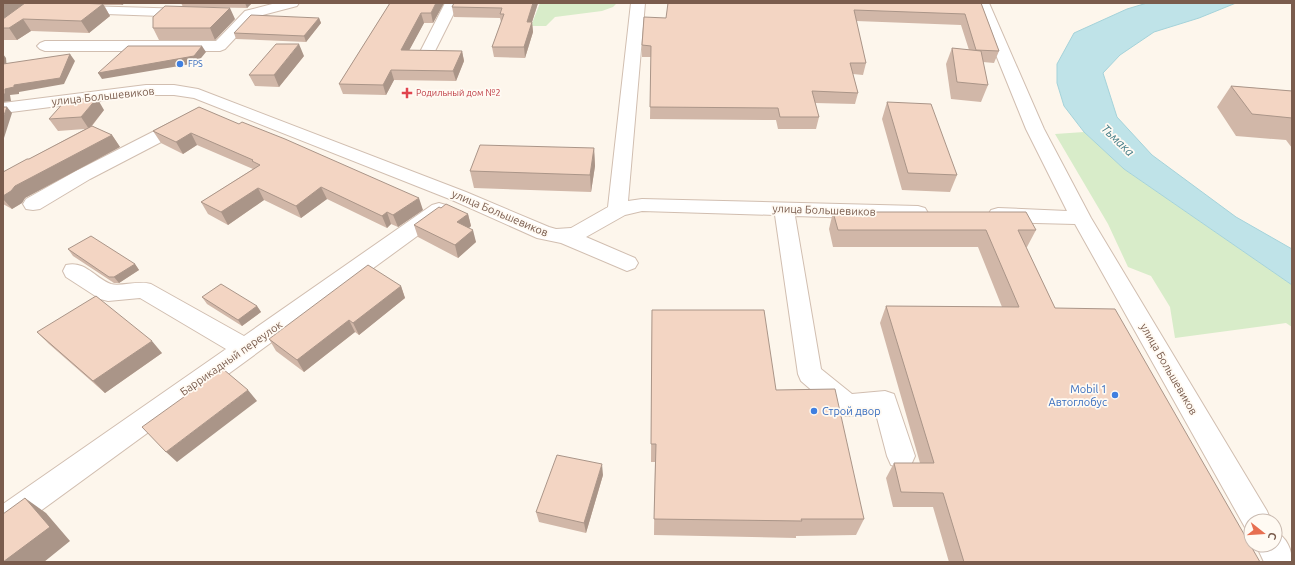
<svg xmlns="http://www.w3.org/2000/svg" width="1295" height="565" font-family="Ubuntu,sans-serif">
	<style>
		.green { fill: #d8ecc9 }
		.water { fill: #bfe3e8; stroke: #a5d3da }
		.lines { fill: none; stroke-linecap: round; stroke-linejoin: round }
		.minor-casing { stroke: #d1beb0; stroke-width: 2 }
		.minor { fill: #fff; fill-rule: evenodd }
		.wall { fill: #d1b7a8 }
		.shaded-wall { fill: #aa9588 }
		.building { fill: #f3d5c3; stroke: #aa9588 }
		.shop-dot { fill: #3f7fe0; stroke: #fffaf3; stroke-width: 1.5 }
		.health-dot { fill: #e0444e; stroke: #fffaf3; stroke-width: 1.5 }
		.labels { text-anchor: middle; dominant-baseline: central; stroke-width: 3.5; stroke-linejoin: round; paint-order: stroke }
		.far-shop-label { font-size: 9px; fill: #366cbe; stroke: #fffaf3; text-anchor: start }
		.far-health-label { font-size: 9px; fill: #be3a42; stroke: #fffaf3; text-anchor: start }
		.street-label { font-size: 11px; fill: #7a5c4d; stroke: #fffaf3 }
		.shop-label { font-size: 11px; fill: #366cbe; stroke: #fffaf3; text-anchor: end }
		.water-label { font-size: 12px; font-style: italic; fill: #437c86; stroke: #fffaf3 }
	</style>
	<rect width="100%" height="100%" fill="#fdf6ec"/>
	<path class="green" d="M540 3H617L613 7 602 11 555 17 546 26H531Z
		M1084 132 1124 169 1292 285V327L1286 323 1175 338 1170 307 1151 276 1128 267 1108 224 1055 134Z"/>
	<path class="water" d="M1147 3H1236L1199 18 1154 32 1120 55 1103 73 1117 117 1152 155 1236 217 1292 249V285L1124 169 1084 132 1064 106 1057 83V64L1074 33 1127 9Z"/>
	<g class="lines">
		<g class="minor-casing">
			<path id="minor" d="M276 3H299L297 6 255 17 225 49 220 51H45L40 49 37 46 40 43 45 41H216L245 11Z
				M445 3H459L433 55 428 57 423 55 420 52Z
				M631 3H645L628 201 642 199 918 206 925 208 928 213 925 218 918 220 795 216 821 369 852 394 885 391 894 394 915 456 911 465 901 468 891 465 887 456 876 414 847 416 838 413 801 381 798 374 775 215 642 211 625 215 586 237 635 258 638 263 635 268 627 271 561 243 537 238 452 200 194 98 174 95H146L3 113V103L146 85H174L198 89 466 192 549 227 556 229 571 228 608 207Z
				M975 3H989L1044 129 1091 218 1267 511 1271 521H1251V533L1247 531 1075 224 998 222 991 220 988 215 991 210 998 208 1067 211 1026 129Z
				M83 6 189 9 194 10 196 13 194 16 189 17 78 13 76 10 78 7Z
				M184 118 190 119 193 123 190 127 90 179 40 209 33 210 26 209 23 204 26 199 76 171 178 119Z
				M439 203 446 205 449 210 446 215 13 531 3 535V504L226 349 140 298 108 301 100 299 66 277 63 271 66 265C85 260 95 278 111 284 120 287 138 280 151 284L244 336 432 205Z
				M1275 532C1287 537 1292 550 1292 562H1264L1256 545H1275Z"/>
		</g>
		<use href="#minor" class="minor"/>
	</g>
	<path class="wall" d="M3 3H125L122 5H104L110 16 89 33 31 31 17 40H3Z
		M181 3H252L247 8 183 7Z
		M390 3H444L433 23H424L409 50 462 51 464 61 456 81 394 80 386 95 343 94 339 84Z
		M454 3H538L532 22 533 32 525 58 494 57 492 47 501 22 500 18 454 17 452 7Z
		M981 3 999 51 994 63 983 62 988 85 981 102 951 99 946 64 952 48 969 50 961 25 856 21 866 63 863 75 853 74 858 93 855 104 815 103 819 117 816 129H778L776 120 650 119 651 57H642V45L666 18Z
		M319 18 321 23 306 42 236 39 234 33Z
		M235 19 215 40H159L153 28Z
		M304 56 279 87 255 86 249 75Z
		M1231 86 1292 91V148L1286 140 1236 136 1217 107Z
		M887 102 957 175 950 192 902 190 882 119Z
		M199 107 423 210 398 227 391 224 387 228 327 199 301 218 264 200 228 225 208 214 201 202 253 169 197 145 183 154 161 143 153 131Z
		M104 110 92 126 112 135 120 147 25 198 22 203 12 209 3 204V172L29 159 85 129 58 131 49 119Z
		M594 148 595 166 591 192 474 188 470 171Z
		M441 208 468 214 471 226 469 228 476 242 458 258 418 237 414 225Z
		M833 212 1036 230 1027 247H1026L1055 308 1260 562H949L933 507H893L886 478 894 463H920L880 323 886 306 1002 307 978 247H833L829 229Z
		M68 249 135 264 139 270 119 283H114L73 256Z
		M401 286 405 298 359 335 355 332 304 372 276 351 269 339Z
		M202 297 257 306 261 312 242 326 207 304Z
		M652 310 776 390 864 519 856 535 796 536V538L654 535 655 462H651Z
		M37 332 162 353 105 393 49 344Z
		M603 475 586 533 539 522 536 512Z"/>
	<path class="shaded-wall" d="M3 3H27L3 20Z
		M121 3H125L122 5Z
		M245 3H252L247 8Z
		M436 3H444L433 23 431 13Z
		M533 3H538L532 22 533 32 525 58 524 47 527 22Z
		M103 4 110 16 89 33 81 21Z
		M230 8 235 19 215 40 210 28Z
		M421 13 424 23 404 60 401 50Z
		M319 18 321 23 306 42 304 36Z
		M23 19 31 31 17 40 9 28Z
		M299 44 304 56 279 87 274 75Z
		M202 46 206 52 197 63 102 79 98 73Z
		M462 51 464 61 456 81 453 71Z
		M3 54 6 58 7 71 3 65Z
		M70 54 75 61 64 84 19 92V94L10 95 11 101 3 102V94L5 89 14 85Z
		M391 70 394 80 386 95 383 85Z
		M97 98 104 110 89 129 81 117Z
		M7 107 12 113 4 138H3V118Z
		M191 133 197 145 183 154 176 142Z
		M112 135 120 147 25 198 22 203 12 209 3 199V196L15 186Z
		M594 148 595 166 591 192 590 175Z
		M321 187 327 199 301 218 296 206Z
		M258 188 264 200 228 225 221 212Z
		M419 198 423 210 398 227 393 215Z
		M387 212 391 224 387 228 382 216Z
		M468 214 471 226 461 235 457 222Z
		M473 230 476 242 458 258 455 245Z
		M135 264 139 270 119 283 114 277Z
		M401 286 405 298 359 335 353 323Z
		M257 306 261 312 242 326 238 320Z
		M349 320 355 332 304 372 297 360Z
		M152 341 162 353 105 393 93 381Z
		M248 390 257 401 177 462 166 452Z
		M602 464 603 475 586 533 584 523Z
		M25 498 46 513 70 541 44 562H3Z"/>
	<path class="building" d="M25 3H76L103 4 81 21 23 19 9 28H3V19Z
		M390 3H436L431 13H421L401 50 462 51 453 71 391 70 383 85 339 84Z
		M454 3H533L527 22H532L524 47H492L504 14H500L502 8 452 7Z
		M668 3H981L999 51 976 50 965 14 854 10 866 63H850L858 93 812 91 819 117H780L778 108 650 107 651 46 642 45 644 17 666 18Z
		M165 6 230 8 210 28H153V17Z
		M251 15 319 18 304 36 234 33Z
		M276 44H299L274 75H249Z
		M128 46H202L194 56 98 73Z
		M952 48 981 51 988 85 957 82Z
		M70 54 60 78 14 85V87L5 89V94H3V64Z
		M1231 86 1292 91V118L1252 114Z
		M97 98 81 117 49 119 66 100Z
		M887 102 931 104 957 175 908 173Z
		M3 107H7L3 118Z
		M199 107 239 124 242 122 285 139 419 198 393 215 387 212 382 216 321 187 296 206 258 188 221 212 201 202 260 165 252 161 253 160 191 133 176 142 153 131Z
		M92 126 112 135 15 186 11 191 3 196V172L27 159H29Z
		M480 145 594 148 590 175 470 171Z
		M446 204 468 214 457 222 473 230 455 245 414 225 439 207 441 208Z
		M833 212H1026L1036 230H1018L1055 308 1115 309 1260 562H964L943 493 901 492 894 463H934L886 306 1019 307 986 230H838Z
		M91 236 135 264 114 277H109L68 249Z
		M368 265 401 286 353 323 349 320 297 360 269 339Z
		M221 284 257 306 238 320 202 297Z
		M96 296 152 341 93 381 37 332Z
		M652 310H764L776 390 835 389 864 519H801L802 521 654 519 656 444H651Z
		M223 369 248 390 166 452 142 427Z
		M557 455 602 464 584 523 536 512Z
		M25 498 50 527 3 562V514Z"/>
	<g class="shop-dot">
		<circle cx="180" cy="64" r="4"/>
		<circle cx="1115" cy="395" r="4"/>
		<circle cx="814" cy="411" r="4"/>
	</g>
	<path class="health-dot" d="M405 87h4v4h4v4h-4v4h-4v-4h-4v-4h4z"/>
	<g class="labels">
		<g class="far-shop-label">
			<text x="188" y="64">FPS</text>
		</g>
		<g class="far-health-label">
			<text x="416" y="93">Родильный дом №2</text>
		</g>
		<g class="street-label">
			<text transform="translate(103 96) rotate(-6)">улица Большевиков</text>
			<text transform="translate(824 210) rotate(2)">улица Большевиков</text>
			<text transform="translate(500 213) rotate(23)">улица Большевиков</text>
			<text transform="translate(231 358) rotate(-35)">Баррикадный переулок</text>
			<text transform="translate(1169 369) rotate(60)">улица Большевиков</text>
		</g>
		<g class="shop-label">
			<text x="1107" y="389">Mobil 1<tspan x="1107" dy="13">Автоглобус</tspan></text>
			<text x="822" y="411" text-anchor="start">Строй двор</text>
		</g>
		<g class="water-label">
			<text transform="translate(1118 140) rotate(44)">Тьмака</text>
		</g>
	</g>
	<rect width="1295" height="565" fill="none" stroke="#7a5c4d" stroke-width="8"/>
	<g transform="translate(1263 533) rotate(107)"><circle r="19" fill="#fffaf3" stroke="#cabbb1"/>
	<path d="M0-3L7 15L0 10L-7 15Z" fill="#e76f51"/>
	<text y="-6" font-size="11" font-weight="bold" text-anchor="middle" fill="#7a5c4d">С</text>
	</g>
</svg>
